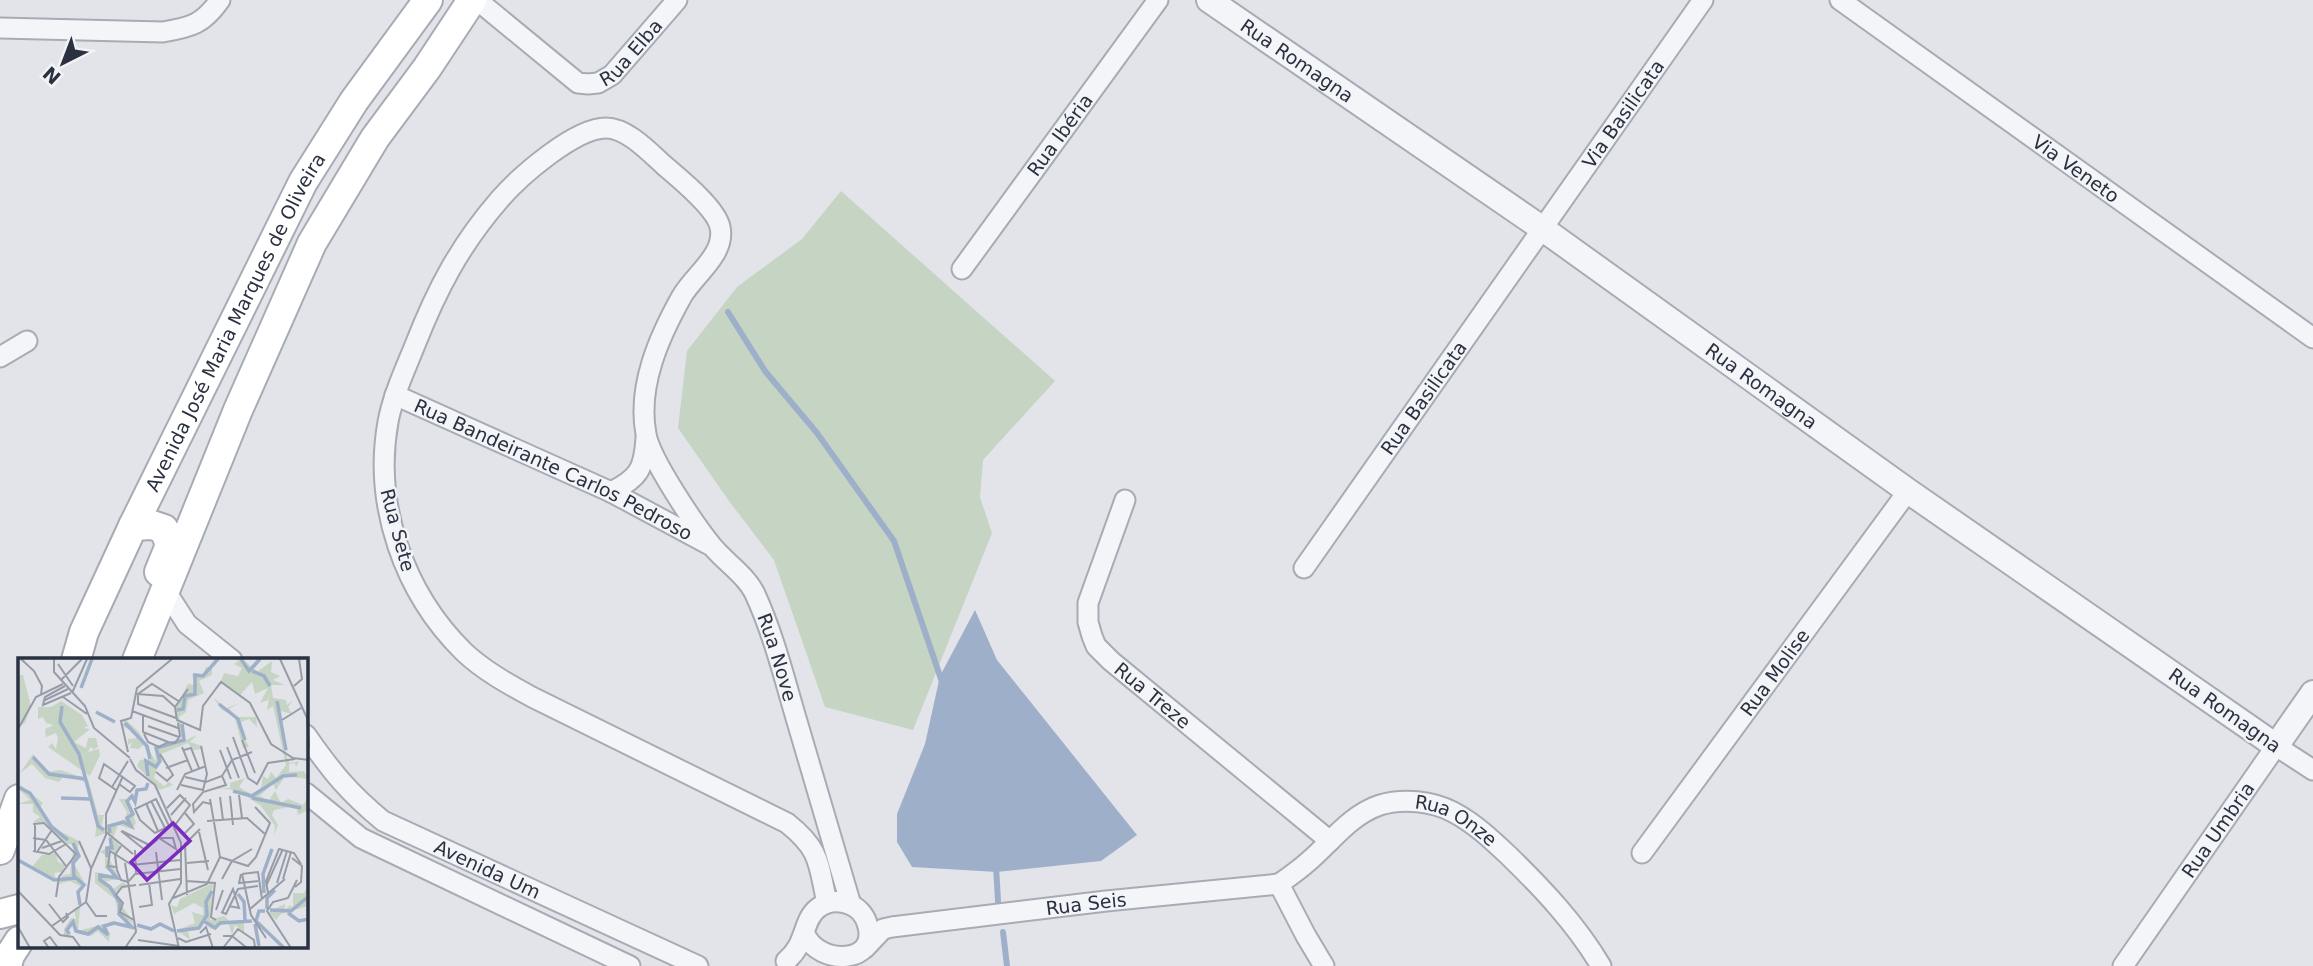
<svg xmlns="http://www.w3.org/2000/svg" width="2313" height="966" font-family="'DejaVu Sans',sans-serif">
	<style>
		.green { fill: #c6d4c3 }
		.water { fill: #9eb0c9 }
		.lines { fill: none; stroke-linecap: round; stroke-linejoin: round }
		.stream { stroke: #9eb0c9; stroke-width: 6 }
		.minor-casing { stroke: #a7abb4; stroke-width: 23 }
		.tertiary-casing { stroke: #a7abb4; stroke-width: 28 }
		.secondary-casing { stroke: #a7abb4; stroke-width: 32 }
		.minor { stroke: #f4f5f8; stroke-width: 19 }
		.tertiary { stroke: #f4f5f8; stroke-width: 24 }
		.secondary { stroke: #fff; stroke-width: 28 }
		.labels { text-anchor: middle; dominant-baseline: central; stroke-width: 5; stroke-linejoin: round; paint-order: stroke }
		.street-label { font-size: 19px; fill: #2a3141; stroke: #f1f3f7 }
		.inset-river { fill: none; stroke: #9eb0c9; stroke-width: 3.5 }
		.inset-road { fill: none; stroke: #989ca6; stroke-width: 2 }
		.view { fill: #7b2cbf; fill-opacity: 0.15; stroke: #7b2cbf; stroke-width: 3.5 }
		.inset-edge { fill: none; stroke: #2a3141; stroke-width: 3.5 }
	</style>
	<rect width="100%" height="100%" fill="#e2e4ea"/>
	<path class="green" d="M841 191 1055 381 983 460 980 497 992 533 913 730 825 707 774 560 729 501 678 428 687 351 737 287 802 239Z"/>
	<path class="water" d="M975 610 997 660 1137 835 1101 861 997 872 912 867 897 842V814L925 744 940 676Z"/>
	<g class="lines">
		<path class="stream" d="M728 312 765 371 817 433 894 541 942 682
			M996 866 998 901
			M1003 932 1007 966"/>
		<g class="minor-casing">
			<g id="minor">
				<path id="s1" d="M477 0 578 83 588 84 598 83 612 75 677 0"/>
				<path id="s2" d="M1840 0 2313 338"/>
				<path d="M0 28 163 32C192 27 203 24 220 0"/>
				<path id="s3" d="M962 269 1158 0"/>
				<path d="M0 357 27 341"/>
				<path id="s4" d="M395 395 611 492 710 545"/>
				<path d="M611 492C639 478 644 469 646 438"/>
				<path id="s5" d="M1125 500 1088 603V622L1092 636 1096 646 1111 661 1330 841"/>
				<path id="s6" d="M1304 568 1703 0"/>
				<path d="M165 590 187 624 232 660"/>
				<path id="s7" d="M306 735C332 772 348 792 383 821L698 966"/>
				<path d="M306 793 361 838 630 966"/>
				<path id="s8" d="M1642 853 1908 491"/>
				<path id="s9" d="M1279 884C1289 877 1299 870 1309 861 1331 842 1350 815 1380 805 1403 798 1432 801 1453 812 1474 823 1491 839 1508 855 1543 889 1576 924 1601 966"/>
				<path d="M1279 884 1306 936 1324 966"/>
				<path id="s10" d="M827 903C818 863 821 850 787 823L532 697C508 684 483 670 464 652 404 593 373 505 388 422 393 395 405 370 415 345 437 289 460 245 500 199 520 176 575 128 606 128 628 128 651 154 666 167 681 180 716 208 720 227 726 254 695 274 682 296 659 337 637 386 646 434 650 459 695 525 712 546 725 562 746 575 755 594 773 633 784 677 796 718 814 780 833 842 851 905"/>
				<path id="s11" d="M865 948 883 929 892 927 1106 901 1279 884"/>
				<path d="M786 961C807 944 802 920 818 908 827 901 838 900 849 904 857 907 864 914 867 923 881 965 818 966 805 934"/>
				<path id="s12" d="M2123 966 2276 746 2313 770"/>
			</g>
		</g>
		<g class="tertiary-casing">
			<g id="tertiary">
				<path id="s13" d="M1209 0 1543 229 1908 491 2276 746 2313 693"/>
			</g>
		</g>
		<g class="secondary-casing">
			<g id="secondary">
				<path d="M133 526 152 525 164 529 170 545 159 572"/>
				<path id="s14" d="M76 660 84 632 133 526 303 182 354 101 428 0"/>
				<path d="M137 660 238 410 312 243 375 138 427 68 472 0"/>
				<path d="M0 850 19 799"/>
				<path d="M0 914 19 909"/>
				<path d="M7 966 10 955 19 941"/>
			</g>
		</g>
		<use href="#minor" class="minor"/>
		<use href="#tertiary" class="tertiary"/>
		<use href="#secondary" class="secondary"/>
	</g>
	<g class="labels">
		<g class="street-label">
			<text stroke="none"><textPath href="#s1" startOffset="196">Rua Elba</textPath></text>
			<text stroke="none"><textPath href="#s13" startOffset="107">Rua Romagna</textPath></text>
			<text stroke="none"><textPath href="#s6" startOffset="555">Via Basilicata</textPath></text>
			<text stroke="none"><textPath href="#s3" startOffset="166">Rua Ibéria</textPath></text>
			<text stroke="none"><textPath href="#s2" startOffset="290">Via Veneto</textPath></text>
			<text stroke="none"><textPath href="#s14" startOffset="374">Avenida José Maria Marques de Oliveira</textPath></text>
			<text stroke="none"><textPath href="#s13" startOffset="674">Rua Romagna</textPath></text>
			<text stroke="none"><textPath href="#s6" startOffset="208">Rua Basilicata</textPath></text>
			<text stroke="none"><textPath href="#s4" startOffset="175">Rua Bandeirante Carlos Pedroso</textPath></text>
			<text transform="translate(398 530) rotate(75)">Rua Sete</text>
			<text stroke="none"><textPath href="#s10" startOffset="1736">Rua Nove</textPath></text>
			<text stroke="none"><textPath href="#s8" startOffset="224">Rua Molise</textPath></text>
			<text stroke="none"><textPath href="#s5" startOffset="229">Rua Treze</textPath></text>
			<text transform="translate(2225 710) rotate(35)">Rua Romagna</text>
			<text stroke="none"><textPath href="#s9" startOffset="210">Rua Onze</textPath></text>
			<text stroke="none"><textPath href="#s12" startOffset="166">Rua Umbria</textPath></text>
			<text stroke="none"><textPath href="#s7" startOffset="231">Avenida Um</textPath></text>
			<text stroke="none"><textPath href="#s11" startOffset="231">Rua Seis</textPath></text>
		</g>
	</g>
	<g transform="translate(18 658)">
		<rect width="290" height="290" fill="#e2e4ea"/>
		<path d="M216 1H222L230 13 224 1 234 9 239 1H244L236 11 240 13 254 3 253 14 262 18 255 22 267 27H253L255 40 268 42 269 47 275 42 270 49 274 56 263 53 269 100 272 105 281 103 278 109 277 105 271 106V114L286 113 290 121 267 118 258 132 255 126 238 141 243 138 250 144 257 133 263 145 270 141 285 147 290 140V152L280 157 279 151 271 149 256 152 254 157 260 167 256 177 257 168 243 148 219 132 199 130H212V125L227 120 221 129 233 136 243 130 245 118 250 121 253 114 258 120 268 107 255 48 249 52 252 33 250 42 242 45 250 30 237 36 234 24 222 37 203 23 206 15 220 18 224 10 216 6 221 3ZM188 9H194V17L181 23 186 35 170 42 168 54 161 59 168 82 179 77 172 84 184 88 185 91 175 92 170 85 143 96 136 120 146 128 151 124 155 127 142 132 119 108 122 102 131 101 126 87 120 91 112 90 114 84 110 87V81L120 80V76L104 68 107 61 121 74 138 104 137 90 164 82 156 53 170 26 177 27 174 16 185 17ZM0 17H5L13 48 7 65 0 70ZM195 39 203 46 207 51 221 45 211 51 219 59H238L239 69 231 61 220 65 231 89 225 90 216 57 204 52ZM43 43 64 57 70 68 66 70 72 71 56 84 68 90 70 80H78L80 89 75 92 73 88 70 94 81 91 82 97 72 118 30 89 34 85 38 91 40 80 38 75 28 79 27 71 36 67 28 65 25 59 20 61V49H33ZM15 96 29 114 42 112 70 121 80 157H86L83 171 107 161 109 154 101 141H109L118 165 114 171 100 167 95 180 102 188 97 196 92 189 88 194 101 220 87 224 95 231 105 224 109 227 96 237 117 266 101 258 97 241 77 225V214L97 218 87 210V197L82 194 91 188V174L77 179 79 162 69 125 57 120 45 119 41 124 27 120 14 106 2 115ZM3 127 25 145 22 149 36 170 61 183 57 207 66 224 62 228 52 223 41 226 45 217 52 216 56 186H49L27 165 15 164 22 159 15 154V146H0L12 142 0 130ZM38 195 40 204 47 207 44 214 36 215 38 221 13 210 24 197ZM195 225 192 262 206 258 214 265 232 262 226 264V274L217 267 214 277 210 264 193 271 185 264 181 272 170 273 172 282 159 272 177 265 174 254 185 257V250L176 245 156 256 153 247 159 249 162 241ZM290 227V248L263 256 258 262 250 254 267 246V252L272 247 275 250V235H286ZM62 249 60 273 96 263 114 268 115 272 97 267 87 269 92 276 91 284 80 273 73 278 58 275 55 267 50 271 53 277 46 279V271L53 260 58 261 56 251Z" fill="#c6d4c3"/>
		<path class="inset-river" d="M223 1 231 13 242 1M234 13 246 18 252 28M63 30 74 1M259 43 268 92M201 46 220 61 227 82M44 48 42 64 61 96 80 168 86 172M159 52 165 51 167 38 177 36V17L185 18 200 1M78 54 97 64M107 65 129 88 132 101M15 99 31 116 68 121M130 118 128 103 138 109 142 103 138 90 166 82 164 66M0 129 12 135 33 168 50 182M215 133 234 138 265 118 279 117M43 140 72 141M234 140 283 150M92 175 91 168 105 164 113 168 109 160 115 156 109 143 114 138 117 144 119 132 128 131 130 125M55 185 61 198 55 205 56 218 66 227 60 234 62 247M89 199V190H94L92 180M0 202 36 222 58 220M246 235 245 216 254 191M220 236 226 244 227 262M249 251V240L257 232M252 252 273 253 291 238M247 253H241L238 263 266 290M270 255 281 263 291 261M186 263 197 270 202 265 234 263M237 266 241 288M119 267 133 271 142 266 156 273M159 273 181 270 189 257 188 244 194 233M51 276 49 272 55 264 58 273 70 276 80 269 90 277 86 268 96 265 114 269 101 256 102 245 92 229 82 222V217L99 220 89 208"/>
		<path class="inset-road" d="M3 1 16 13 24 28 23 37M36 1V14L67 48 76 70 112 100M262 1 289 60 291 90M40 6 55 28M43 22 64 1M47 28 27 39 25 47 53 35M276 28 284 21 281 1M170 31 157 49 159 62 182 72 185 48 203 24 232 45 253 86 275 100 291 102M54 35 69 1M119 36 145 38 157 49M120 36 134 26 162 44M120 36V46L158 60M45 39 69 56M25 43 50 31M114 53 160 70M125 57V74L150 84 157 85 162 78 160 65M264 62 283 50M130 68 161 79M0 71 18 39 45 26M126 76 130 84 141 89 150 84M215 79 230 120 239 126 250 105 277 101M224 82 237 115M164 89 174 113M209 89 221 120M166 92 173 90 181 110M202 92 213 121M110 94 103 63 113 60 119 30 154 1M112 101 118 112 137 127 163 185V225L151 246 161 290M148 110 170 102M138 114 149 123 155 117 142 96M167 119 188 124 204 118 214 102 234 94M163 127 185 132 189 116 183 88M94 129 110 103M98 132 81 120 86 106 117 128 112 134 101 126M159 132 167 116 188 108M221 137 224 160M212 138 215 167M202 139 205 162M138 141 151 168 137 175 122 162 117 151ZM133 143 147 170M128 145 140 173M193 146 185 144 176 154 175 146 185 134 208 127 204 118M149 150 162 137 172 147 157 167M153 157 168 140M189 163 229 160 248 177M15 166 26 165 58 196 41 219 38 239M103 173 127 192 140 181M104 173 133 188M88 174 115 196M181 174 190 212M165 177 176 166 167 155M15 180 28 182 48 208M141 180 158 191 155 180H141M61 183 73 210M103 188 97 197 99 212 103 222 110 224M24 190 44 183M15 193 31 196 48 186M17 194V167M19 194 34 172M138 194 144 242M202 199 230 208 238 199 252 165 237 149M274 200 284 208 283 224 277 229M169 205 191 203M98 209 90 208 92 193 114 207 162 202M118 216 162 211M223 216 221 225 240 223M224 216 233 257 248 280M224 216 240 214 244 241M204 221 214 203 234 191M265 221 273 194M111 223 118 215 117 192M168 223 197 225 193 259 198 262M259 225 269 193M121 227 162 221M248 228 265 191M0 233 42 277 55 279 63 290M250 235 248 223 261 191 276 195 283 206M169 237 167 186 182 171M153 241 189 226 202 199 192 141M68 244 78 258H89M31 246 45 264 50 259 48 255M121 249 134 247 131 225M232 251 267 221M198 252 205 232M203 254 208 256 220 231 240 228M204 255 215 231 221 250 211 248M116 262 102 254 105 245 98 237 104 229 118 227M34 268 68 244 73 211 88 177V156L105 118M0 269 12 290M182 275 188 269 195 290M205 278H214L229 290M160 280 168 284 193 276M120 282 161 288M31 290 26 283 32 279 40 290M107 290 118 274 107 205M205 290 220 271 236 282 237 290M273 290 249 253 255 244 270 240 279 222"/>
		<path class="view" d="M155 165 172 183 129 222 113 204Z"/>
		<rect width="290" height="290" class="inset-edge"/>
	</g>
	<g transform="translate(63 63) rotate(222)" stroke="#f1f3f7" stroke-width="5" paint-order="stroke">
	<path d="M0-5L12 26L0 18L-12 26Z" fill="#2a3141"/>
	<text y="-10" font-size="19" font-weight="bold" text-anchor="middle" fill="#2a3141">N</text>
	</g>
</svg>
